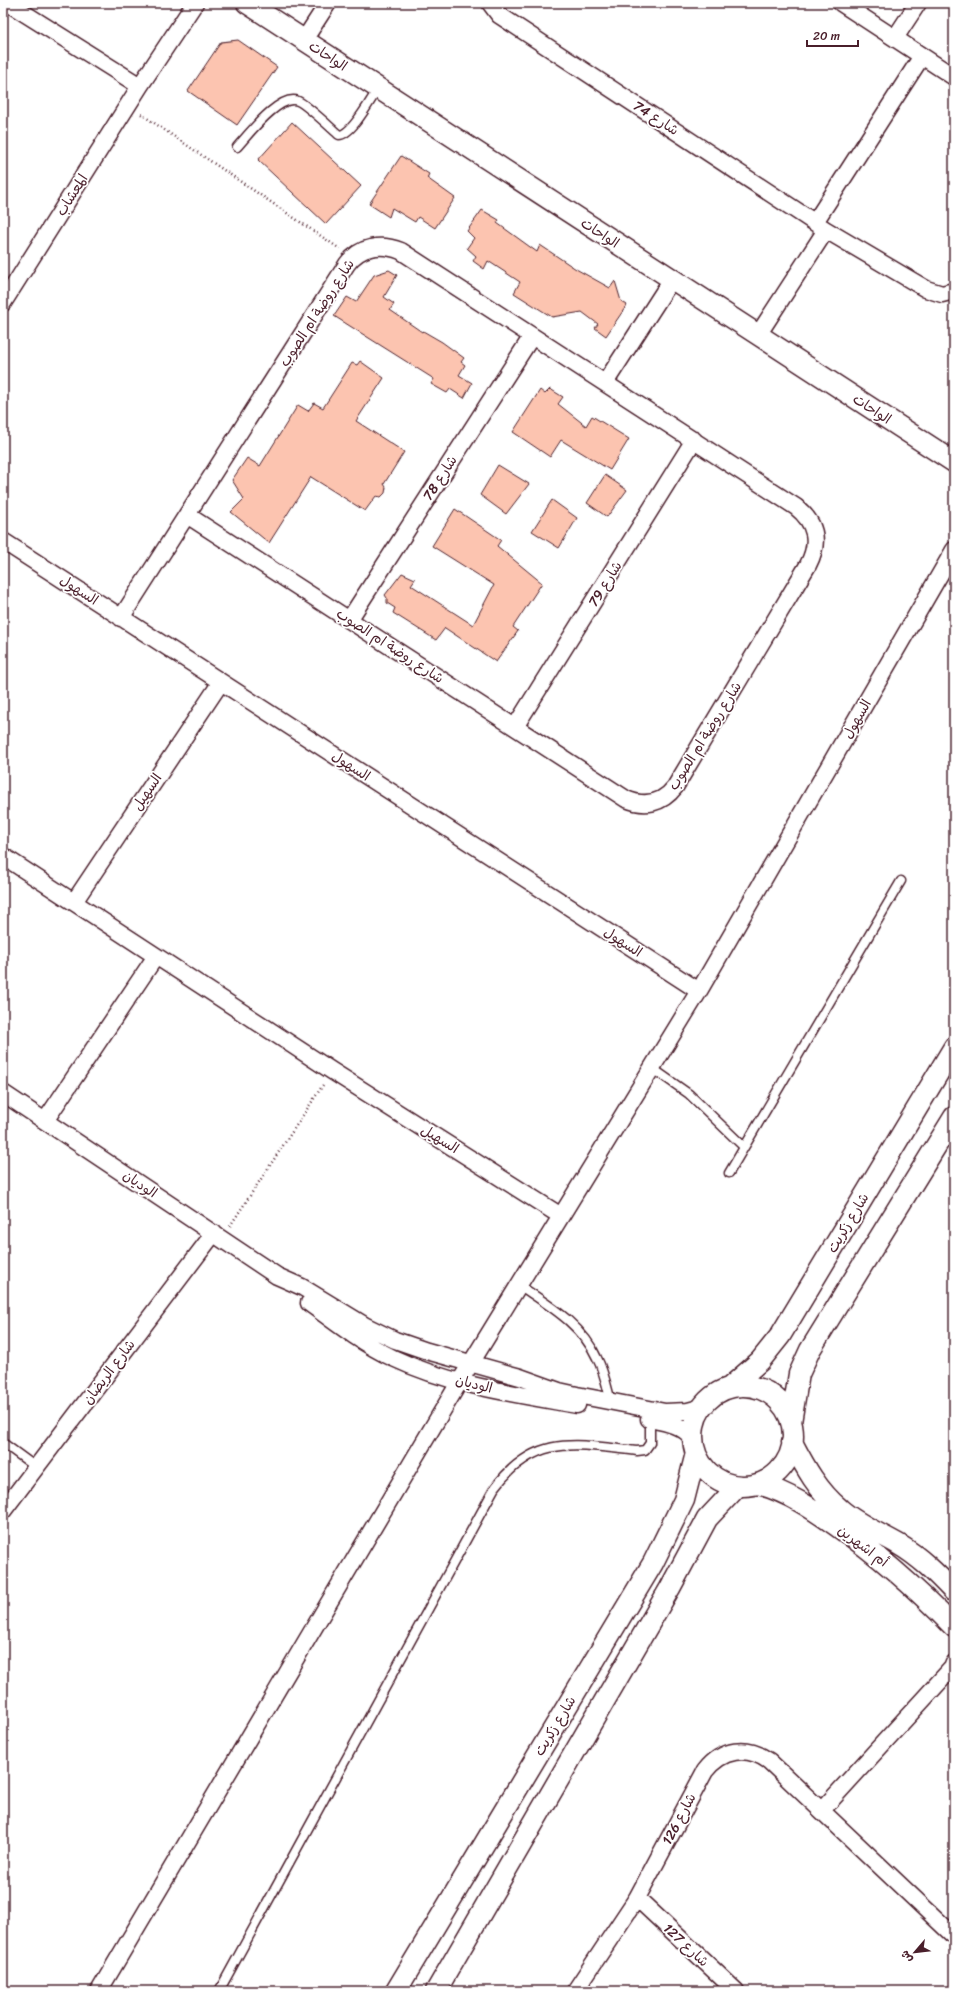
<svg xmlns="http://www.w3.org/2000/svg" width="957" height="1994" font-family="Sriracha,'Playpen Sans Arabic',sans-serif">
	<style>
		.building { fill: #fcc4b0; stroke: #4a1f2b }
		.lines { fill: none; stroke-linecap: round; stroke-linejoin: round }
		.service-casing { stroke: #4a1f2b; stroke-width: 11 }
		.minor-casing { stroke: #4a1f2b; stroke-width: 19 }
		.tertiary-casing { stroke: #4a1f2b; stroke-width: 23 }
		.path { stroke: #4a1f2b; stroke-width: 2.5; stroke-dasharray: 1 3; stroke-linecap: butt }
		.service { stroke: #fff; stroke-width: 8 }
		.minor { stroke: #fff; stroke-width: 16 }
		.tertiary { stroke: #fff; stroke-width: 20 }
		.labels { text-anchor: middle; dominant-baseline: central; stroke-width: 3.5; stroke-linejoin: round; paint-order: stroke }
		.street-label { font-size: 14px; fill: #4a1f2b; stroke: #fff }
	</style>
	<rect width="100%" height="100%" fill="#fff"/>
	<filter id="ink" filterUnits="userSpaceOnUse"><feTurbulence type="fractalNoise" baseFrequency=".025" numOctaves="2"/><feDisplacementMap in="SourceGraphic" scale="8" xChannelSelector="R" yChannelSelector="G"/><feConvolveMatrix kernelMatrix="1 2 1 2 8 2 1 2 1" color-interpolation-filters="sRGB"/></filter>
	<g filter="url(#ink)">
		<path class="building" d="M238 40 277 67 237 125 188 91 221 42Z
			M292 122 361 186 326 224 258 160Z
			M401 156 429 174 427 178 455 198 435 228 418 217 415 222 392 208 389 217 369 204Z
			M482 210 499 220 497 223 537 252 540 245 576 269 610 288 615 281 621 301 627 305 606 336 595 328 598 324 582 312 552 317 514 293 520 282 488 261 484 269 473 261 476 256 467 248 474 238 467 231Z
			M389 270 397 275 384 297 394 304 390 310 422 332 423 331 442 342 464 358 461 362 465 365 459 375 472 383 464 398 450 389 447 393 431 384 434 379 334 316 347 297 356 302 374 275Z
			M360 361 384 378 356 421 404 452 384 484 386 487 385 493 381 497 376 496 365 511 311 477 269 543 231 512 244 499 232 480 247 458 260 466 298 405 308 411 314 403 323 408 352 363 357 365Z
			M550 389 563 397 558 404 586 426 592 416 629 439 610 470 561 440 550 457 513 432 540 390 545 394Z
			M498 465 529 484 506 514 480 495Z
			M605 475 627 490 607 517 587 503Z
			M552 500 577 518 559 548 532 531Z
			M455 509 501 540 497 546 542 583 513 627 518 631 496 662 445 628 436 640 393 613 395 608 387 603V598L385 595 402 573 415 579 411 585 473 625 494 585 432 546Z"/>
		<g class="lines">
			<g class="service-casing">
				<path id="service" d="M237 147C248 135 280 93 298 101 307 105 330 127 339 135 352 135 371 99 378 89
					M652 1068 689 1094 744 1147
					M729 1173 901 881
					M519 1285C548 1305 582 1324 597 1358 604 1371 607 1387 611 1402
					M3 1443 37 1468
					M219 1991 494 1489C535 1433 576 1444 637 1451L645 1450 650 1443V1419"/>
			</g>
			<g class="minor-casing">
				<path id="minor" d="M8 3 140 86
					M490 3 499 15 826 230 926 289 942 294 954 291
					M841 3 954 77
					M895 38 918 3
					M304 40 328 3
					M815 222 922 56
					M3 303 140 86 195 3
					M758 335 826 230
					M605 383 672 279
					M3 541 699 991
					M121 618 347 264C360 246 381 243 401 251L796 507C816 523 820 542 808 565L675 787C662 804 645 807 626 799L187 515
					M349 620 532 336
					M515 727 694 440
					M3 856 332 1071 561 1216
					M74 902 221 682
					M3 1093 277 1276 302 1287 366 1326 395 1340 427 1351 520 1377 559 1391 577 1395 665 1412 688 1411 703 1407
					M45 1121 156 956
					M309 1303C336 1323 363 1344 393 1358 450 1385 515 1394 577 1405
					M649 1419C664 1422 683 1425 693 1439
					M3 1511 214 1233
					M822 1810 952 1668 954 1663
					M637 1898 736 1991
					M99 1991 460 1381 699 991 954 550
					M575 1991 637 1898 705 1771C722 1749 747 1745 769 1761L954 1936"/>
			</g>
			<g class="tertiary-casing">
				<path id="tertiary" d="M247 3 954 462
					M693 1436a50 50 0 1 1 100 0a50 50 0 1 1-100 0Z
					M729 1388 760 1361 780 1336 954 1047
					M791 1422 799 1374 810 1350 954 1117
					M792 1442C805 1467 818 1491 840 1509 857 1524 879 1533 898 1544 920 1557 937 1574 954 1592
					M758 1484C788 1492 813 1509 838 1527 882 1557 917 1589 954 1627
					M396 1991 653 1563 684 1500 696 1453
					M436 1991 670 1588 707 1519 738 1486"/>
			</g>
			<path class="path" d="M141 114 340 249
				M230 1226 323 1085"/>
			<use href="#service" class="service"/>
			<use href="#minor" class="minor"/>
			<use href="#tertiary" class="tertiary"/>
		</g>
	</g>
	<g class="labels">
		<g class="street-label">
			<text transform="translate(328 56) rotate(33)">الواحات</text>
			<text transform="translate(656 118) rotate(33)">شارع 74</text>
			<text transform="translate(72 195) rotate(-58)">المعشاب</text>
			<text transform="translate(600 233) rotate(33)">الواحات</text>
			<text transform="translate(317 313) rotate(-57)">شارع روضة ام الصوب</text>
			<text transform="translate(872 409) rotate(33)">الواحات</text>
			<text transform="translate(440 478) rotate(-57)">شارع 78</text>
			<text transform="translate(605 584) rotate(-58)">شارع 79</text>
			<text transform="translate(79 590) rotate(33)">السهول</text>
			<text transform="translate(390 646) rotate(33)">شارع روضة ام الصوب</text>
			<text transform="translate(857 719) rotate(-60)">السهول</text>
			<text transform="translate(705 736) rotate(-58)">شارع روضة ام الصوب</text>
			<text transform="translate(351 766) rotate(33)">السهول</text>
			<text transform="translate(147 792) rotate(-56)">السهيل</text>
			<text transform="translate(623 942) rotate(33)">السهول</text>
			<text transform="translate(440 1139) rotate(32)">السهيل</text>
			<text transform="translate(140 1184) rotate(34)">الوديان</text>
			<text transform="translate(848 1223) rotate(-59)">شارع زكريت</text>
			<text transform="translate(109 1372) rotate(-53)">شارع الريضان</text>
			<text transform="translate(474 1384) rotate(14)">الوديان</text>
			<text transform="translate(863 1546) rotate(37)">أم اشهرين</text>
			<text transform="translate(555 1726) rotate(-59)">شارع زكريت</text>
			<text transform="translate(679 1819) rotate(-62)">شارع 126</text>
			<text transform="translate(686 1945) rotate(43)">شارع 127</text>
		</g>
	</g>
	<rect width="957" height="1994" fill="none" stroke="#fff" stroke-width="16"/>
	<rect x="8" y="8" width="941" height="1978" fill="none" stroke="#4a1f2b" stroke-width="1.5" filter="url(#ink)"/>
	<g transform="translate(915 1952) rotate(242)" stroke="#ffffff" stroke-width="3" paint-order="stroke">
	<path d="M0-3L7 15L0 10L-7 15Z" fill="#4a1f2b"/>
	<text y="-6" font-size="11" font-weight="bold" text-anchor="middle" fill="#4a1f2b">ش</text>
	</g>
	<path d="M807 40v6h51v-6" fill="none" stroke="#4a1f2b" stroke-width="2"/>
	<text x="813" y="40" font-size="12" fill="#4a1f2b" stroke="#ffffff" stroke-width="3" paint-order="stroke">20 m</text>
</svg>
